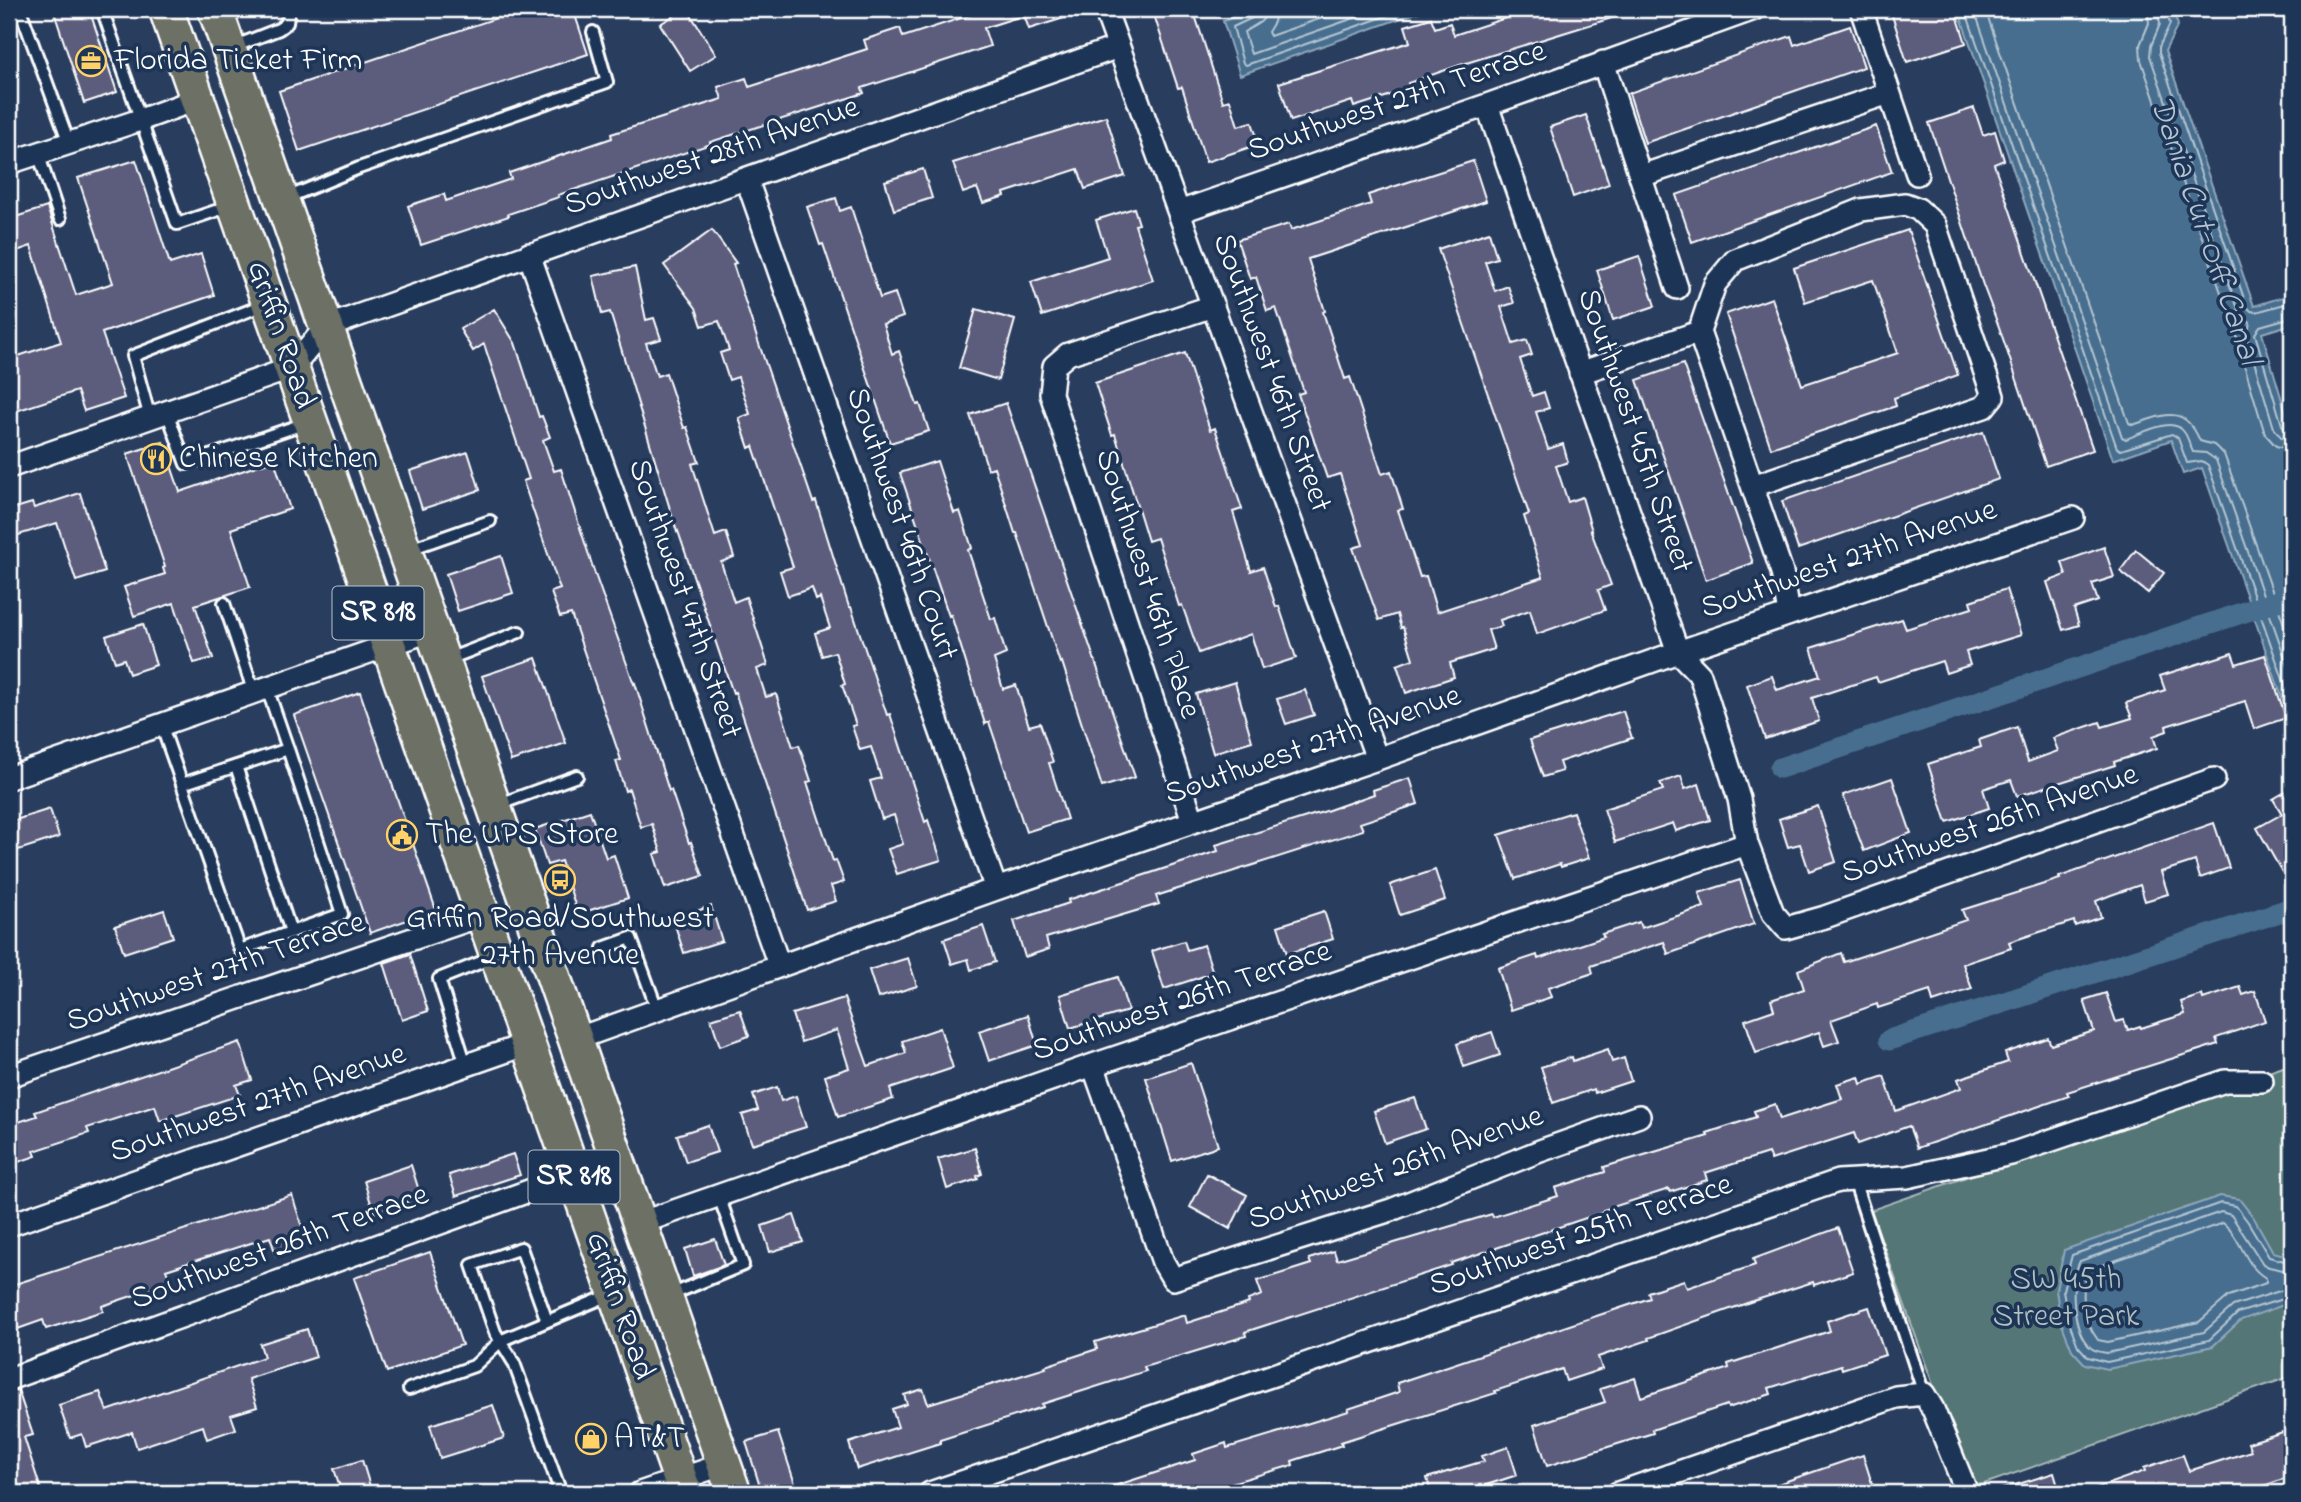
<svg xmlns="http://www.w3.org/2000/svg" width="2301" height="1502" font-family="'Indie Flower',sans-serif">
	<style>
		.green { fill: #547676; stroke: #aababa; stroke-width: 2 }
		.water { fill: #466e8e; stroke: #90a8bb; stroke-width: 2 }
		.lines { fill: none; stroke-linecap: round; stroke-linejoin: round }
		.shore { stroke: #b5c5d2; stroke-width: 2 }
		.canal { stroke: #466e8e; stroke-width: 21 }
		.building { fill: #5b5b7d; stroke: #fff; stroke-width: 2 }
		.service-casing { stroke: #fff; stroke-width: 16 }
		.minor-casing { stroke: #fff; stroke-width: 26 }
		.primary-casing { stroke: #fff; stroke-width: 38 }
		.service { stroke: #1d3557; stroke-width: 10 }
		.minor { stroke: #1d3557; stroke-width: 21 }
		.primary { stroke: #6c7065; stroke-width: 33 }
		.labels { text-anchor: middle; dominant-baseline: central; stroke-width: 7; stroke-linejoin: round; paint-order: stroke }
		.shield { fill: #1d3557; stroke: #bbc2cd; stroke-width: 2 }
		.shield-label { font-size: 30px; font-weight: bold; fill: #fff }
		.poi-label { font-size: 32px; fill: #fff; stroke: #1d3557; text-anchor: start }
		.street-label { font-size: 32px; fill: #fff; stroke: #1d3557 }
		.park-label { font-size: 32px; fill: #b2c1c1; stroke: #1d3557 }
		.water-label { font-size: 33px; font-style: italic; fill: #b5c5d2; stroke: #1d3557 }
	</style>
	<rect width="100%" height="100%" fill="#293d5f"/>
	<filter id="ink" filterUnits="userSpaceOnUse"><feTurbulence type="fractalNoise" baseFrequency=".0143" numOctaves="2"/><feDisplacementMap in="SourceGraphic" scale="14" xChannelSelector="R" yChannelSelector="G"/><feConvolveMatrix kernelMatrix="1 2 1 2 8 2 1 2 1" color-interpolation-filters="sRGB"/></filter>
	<g filter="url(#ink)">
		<path class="green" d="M2292 1064V1376L1970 1489 1871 1210Z"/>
		<path class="water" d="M1259 9H1427L1240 75 1223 21Z
			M1958 9H2172L2178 25 2165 51 2254 306 2292 294V324L2262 333 2292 434V726L2202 468 2183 474 2171 440 2113 460Z
			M2220 1196 2239 1199 2254 1218 2273 1252 2292 1257V1302L2241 1320 2213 1346 2108 1369 2085 1364 2072 1350 2061 1322 2056 1290 2064 1250Z"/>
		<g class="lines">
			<path class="shore" d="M1257 9 1254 17 1233 27 1243 63 1246 65 1406 9
				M1266 9C1265 25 1254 24 1244 32L1251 54 1380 9
				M1276 9 1274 22 1268 32 1270 36 1348 9
				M1965 9 2117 448 2121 450 2172 434 2178 438 2187 463 2202 461 2208 465 2292 705
				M1974 9 2122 437 2126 439C2141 434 2172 415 2184 432 2188 437 2190 446 2193 452L2206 453 2216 460 2292 678
				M1985 9 2129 423 2133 425C2164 415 2184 403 2200 441L2214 445 2224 454 2292 647
				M2147 9 2149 23 2140 45 2141 60 2228 313 2237 326V341L2265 434 2276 446 2292 450
				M2157 9 2160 24 2151 46 2150 56 2238 309 2250 322 2247 338 2274 428 2281 437 2292 440
				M2166 9 2170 24 2159 47V53L2247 307 2251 311 2256 312 2292 302
				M2292 317 2260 326 2255 334 2282 425 2286 430 2292 431
				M2223 1223C2242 1238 2244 1266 2266 1278V1283L2229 1296 2199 1322 2108 1342 2098 1340C2083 1321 2080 1292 2088 1270Z
				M2292 1263 2269 1257 2248 1222 2236 1206 2221 1203 2072 1255 2063 1290 2068 1320 2078 1346 2088 1357 2107 1362 2209 1340 2238 1313 2292 1296
				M2292 1272 2269 1267 2263 1264 2231 1215 2221 1212 2080 1261C2069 1282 2072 1332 2091 1348 2096 1352 2102 1352 2107 1353L2204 1332 2233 1306 2292 1287"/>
			<path class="canal" d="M1780 768 2292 596
				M1889 1040 2292 908"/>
		</g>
		<path class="building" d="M53 9H89L117 92 84 103Z
			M523 9H573L588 54 299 151 279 91Z
			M685 9H687L716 55 690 71 660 24Z
			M989 9H1082L1083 12 1029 29 1024 15 984 28 990 46 862 88 864 93 710 142 711 144 558 195 559 197 508 214 509 216 421 245 408 206 444 194 446 201 511 179 509 173 612 138 611 134 722 99 718 87 746 78 749 87 867 49 864 40 900 28 903 37Z
			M1152 9H1193L1223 102 1230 100 1238 126 1252 122 1259 144 1206 162 1182 87 1178 88Z
			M1533 9H1631V12L1463 64 1408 83 1410 89 1354 107 1352 101 1291 121 1279 83 1410 42 1405 26 1431 18 1435 28 1450 23 1454 35Z
			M1890 9H1955L1966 43 1907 62Z
			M1850 26 1864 67 1645 143 1629 93 1791 36 1794 45Z
			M1974 108 1983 135 1995 131 2004 160 1994 164 2093 450 2046 466 1999 327 1983 285 1929 123Z
			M1586 115 1609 184 1573 197 1550 127Z
			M1106 116 1125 176 1085 189 1078 169 1004 193 1005 196 983 203 977 188 963 193 953 163Z
			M1876 126 1892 172 1692 242 1676 195Z
			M136 160 170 264 201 254 214 295 102 333 124 398 84 411 77 391 13 412 9 400V359L61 342 31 246 14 252 9 234V219L47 207 76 295 113 283 78 178Z
			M1473 161 1486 201 1308 259 1325 311 1323 312 1345 379 1350 377 1382 474 1391 471 1403 509 1398 510 1420 577 1426 576 1437 612 1543 577 1524 516 1529 514 1438 249 1489 232 1497 258 1485 262 1495 291 1508 286 1514 303 1501 307 1513 344 1527 340 1532 355 1520 359 1532 396 1544 392 1549 408 1536 412 1548 449 1563 444 1568 462 1556 466 1568 502 1582 497 1592 531H1591L1611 585 1598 590 1605 610 1537 634 1530 610 1500 620 1502 626 1488 630 1494 649 1450 663 1454 677 1406 693 1397 665 1413 659 1403 627 1401 628 1397 614 1379 620 1353 548 1363 545 1340 474 1327 478 1298 394 1304 392 1276 308 1267 311 1256 277 1250 279 1237 240 1289 224 1291 230 1371 204 1368 195Z
			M923 169 932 198 894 210 885 181Z
			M836 198 840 211 851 207 880 298 895 293 903 317 883 324 892 354 899 351 917 405 920 404 929 431 890 443 823 244 820 245 807 207Z
			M1134 208 1139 224 1135 225 1153 280 1042 316 1031 282 1108 257 1096 220Z
			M712 230 736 263 733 264 758 341 813 502 816 501 849 607H851L887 715 890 714 925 822 928 820 941 860 897 874 888 849 903 844 894 815 882 819 870 781 881 778 871 747 860 750 852 726 856 725 842 685 845 684 835 652 822 656 815 633 830 628 820 598 816 600 812 588 788 596 780 571 793 567 753 446 749 448 739 418 750 414 738 377 729 380 720 353 729 350 719 321 702 326 696 308 664 265Z
			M1908 230 1958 375 1894 398 1896 406 1771 448 1726 314 1772 298 1802 385 1898 353 1873 280 1805 302 1794 268Z
			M1639 256 1655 306 1613 320 1597 270Z
			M635 267 646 320 654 318 661 339 646 343 657 376 666 373 684 428 687 427 699 462 692 464 715 536 726 532 734 557 721 562 734 602 746 597 768 665 757 669 766 697 776 694 793 747 799 745 811 781 807 782 833 861 836 860 844 882 831 886 836 901 807 910 735 692 733 693 678 531 677 532 610 312 602 314 593 276Z
			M494 309 515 343 539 417 542 416 550 437 543 440 554 471 561 469 596 577 634 684 635 683 669 791 671 790 689 843 691 842 703 876 665 888 654 854 661 852 652 824 641 827 629 789 625 791 616 761 621 760 571 614 560 617 551 592 560 589 523 481 529 479 484 344 473 351 460 329Z
			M976 309 1015 320 998 380 959 368Z
			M1185 353 1210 430 1215 428 1242 509 1233 512 1251 571 1263 567 1276 607 1279 606 1296 658 1262 669 1251 634 1199 653 1182 605 1179 606 1157 538 1148 541 1115 434 1112 435 1095 383Z
			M1683 364 1753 563 1706 580 1637 380Z
			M1006 403 1135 777 1102 787 1062 662 1060 663 1017 533H1015L994 467 988 469 970 415Z
			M1983 432 1999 479 1798 549 1782 501Z
			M163 442 180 492 274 460 290 509 231 529 250 587 195 605 213 658 194 663 174 603 134 616 124 587 165 574 163 568 165 567 127 454Z
			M468 452 480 490 422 509 410 471Z
			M937 461 954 513 960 511 972 548 968 550 991 619 995 618 1006 654 994 659 1003 689 1016 685 1029 726 1040 723 1053 762 1049 763 1067 819 1026 832 989 722 985 724 951 615 949 616 900 473Z
			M80 493 105 572 76 581 57 523 9 538V510L32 503 34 508Z
			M2104 547 2114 577 2092 584 2098 601 2074 609 2079 625 2063 630 2047 582 2066 575 2062 562Z
			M2136 550 2164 573 2148 593 2120 571Z
			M501 556 513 593 458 611 446 574Z
			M2006 589 2021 635 1966 652 1970 665 1946 673 1942 661 1878 682 1876 677 1812 698 1819 721 1765 739 1747 685 1772 676 1777 690 1820 676 1811 648 1902 619 1906 629 1972 608 1970 601Z
			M143 624 156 665 129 674 124 659 115 662 106 636Z
			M2232 653 2236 664 2265 655 2286 718 2254 729 2245 701 2166 726 2167 731 2153 736 2157 748 2114 762 2115 765 2017 796 2011 780 1983 789 1989 808 1947 822 1928 764 1981 747 1979 740 2017 727 2028 762 2058 751 2053 738 2100 722 2102 727 2132 718 2126 703 2165 690 2160 676Z
			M536 658 566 743 511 761 482 676Z
			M1235 682 1252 741 1213 753 1196 694Z
			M1305 690 1314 715 1286 724 1277 699Z
			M360 692 436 910 370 933 294 715Z
			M1623 711 1632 738 1559 762 1562 771 1543 777 1530 740Z
			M1681 776 1685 789 1699 784 1710 820 1676 831 1673 823 1615 842 1604 809 1663 790 1660 783Z
			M1410 778 1418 804 1360 823 1363 830 1156 896 1159 904 1046 938 1049 949 1025 957 1014 921 1069 903 1068 900 1218 851 1216 845 1326 811 1374 794 1373 790Z
			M1892 778 1911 833 1864 851 1843 795Z
			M2292 788V866L2282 872 2257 828 2282 814 2273 799Z
			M1818 806 1836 862 1809 871 1800 844 1788 847 1779 819Z
			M50 809 59 837 9 853V822Z
			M590 811 606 858 614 855 628 898 578 914 561 861 547 865 535 829Z
			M1573 812 1589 858 1561 867 1560 864 1515 879 1499 835Z
			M2214 823 2229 868 2200 878 2195 861 2161 872 2168 894 2145 901 2140 885 2111 895 2096 901 2101 917 2075 926 2074 921 2009 942 2011 948 1963 964 1972 989 1933 1002 1930 991 1878 1008 1877 1004 1831 1020 1839 1041 1824 1046 1819 1032 1756 1053 1745 1020 1774 1010 1771 1000 1804 989 1798 970 1841 953 1844 962 1913 939V938L1966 920 1962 910 2060 879 2059 877Z
			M1435 870 1445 900 1400 915 1390 885Z
			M1740 880 1754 924 1668 954 1664 942 1591 966 1593 973 1548 988 1551 997 1511 1010 1498 968 1537 955 1538 959 1604 937 1602 934 1639 922 1641 928 1704 907 1699 893Z
			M711 906 722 941 684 953 673 919Z
			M164 910 173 937 124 953 115 926Z
			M1324 911 1333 939 1287 954 1278 926Z
			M983 926 995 962 971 970 968 959 952 964 944 939Z
			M1184 941 1187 950 1204 945 1213 973 1164 989 1152 951Z
			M410 954 428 1011 402 1020 384 963Z
			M908 958 917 986 878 998 869 970Z
			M1118 977 1128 1011 1070 1028 1060 995Z
			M2240 987 2243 995 2255 991 2265 1021 2216 1038 2218 1044 2067 1092 2069 1096 2025 1111 1917 1148 1909 1126 1858 1144 1854 1133 1771 1160 1768 1153 1705 1173 1707 1180 1670 1192 1669 1189 1603 1210 1604 1212 1451 1263 1452 1265 1245 1332 1246 1336 1144 1367 1146 1371 1042 1404 1043 1407 940 1440V1443L857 1469 849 1443 898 1427 892 1409 907 1404 904 1395 923 1389 928 1404 1046 1368 1045 1366 1097 1349 1095 1342 1185 1315 1187 1323 1249 1303 1248 1300 1262 1295 1257 1281 1311 1264 1309 1259 1334 1251 1337 1260 1492 1214 1493 1217 1558 1196 1555 1188 1605 1172 1604 1167 1708 1136 1707 1133 1756 1117 1754 1111 1775 1104 1780 1119 1842 1099 1837 1084 1859 1077 1861 1084 1884 1076 1896 1111 1961 1088 1958 1079 2008 1062 2005 1053 2048 1038 2051 1045 2094 1031 2084 1000 2106 993 2116 1022 2124 1020 2128 1030 2140 1026 2141 1028 2185 1014 2181 1002 2202 995 2203 999Z
			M844 998 868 1066 906 1053 902 1041 940 1028 953 1068 890 1089 893 1099 838 1117 825 1076 849 1068 837 1030 801 1042 792 1014Z
			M740 1010 749 1036 720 1046 711 1019Z
			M1028 1015 1037 1045 989 1061 979 1031Z
			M1492 1032 1500 1055 1464 1067 1457 1044Z
			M240 1042 252 1080 236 1085 240 1095 160 1121 155 1106 87 1128 89 1133 34 1151 36 1156 9 1165V1125L37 1116 35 1112Z
			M1608 1049 1612 1062 1624 1058 1631 1081 1595 1093 1594 1089 1553 1103 1541 1067 1572 1057 1573 1061Z
			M1191 1063 1218 1146 1172 1161 1146 1078Z
			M777 1087 781 1101 796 1096 806 1127 752 1144 742 1115 758 1110 753 1095Z
			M1415 1098 1426 1129 1385 1143 1374 1111Z
			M708 1125 717 1152 686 1162 677 1135Z
			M975 1148 982 1174 977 1176 978 1179 947 1189 938 1159Z
			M513 1154 520 1175 456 1196 449 1175Z
			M411 1165 421 1197 374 1213 364 1181Z
			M1207 1174 1247 1195 1230 1229 1190 1207Z
			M292 1195 308 1245 276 1255 270 1237 166 1270 171 1283 102 1306 103 1311 46 1329 43 1320 9 1332V1286Z
			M794 1215 803 1242 770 1252 762 1226Z
			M1838 1228 1853 1272 1814 1285 1813 1282 1750 1302 1648 1338 1649 1340 1598 1357 1602 1369 1566 1381 1562 1369 1495 1391 1496 1393 1341 1442 1342 1445 1292 1461 1293 1465 1197 1493H1102V1490L1195 1460 1193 1454 1226 1443 1227 1448 1349 1411 1348 1409 1399 1392 1397 1383 1650 1298 1648 1292 1684 1280 1687 1288 1755 1265 1753 1259Z
			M715 1239 724 1265 693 1276 685 1249Z
			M430 1252 462 1345 387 1372 354 1278Z
			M1869 1307 1885 1355 1842 1369 1841 1365 1769 1388 1771 1394 1728 1408 1727 1405 1652 1430 1653 1433 1547 1466 1534 1425 1605 1402 1600 1389 1635 1378 1641 1397 1729 1368 1728 1364 1830 1331 1827 1321Z
			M307 1329 316 1357 248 1379 257 1407 231 1415 236 1429 207 1439 203 1426 137 1448 132 1432 86 1447 82 1434 70 1438 59 1405 100 1392 107 1411 264 1357 260 1344Z
			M18 1390 33 1435 24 1437 42 1493H9V1392Z
			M493 1405 504 1438 440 1458 430 1425Z
			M2292 1429V1476L2252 1490 2253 1493H2089L2088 1491 2145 1471 2144 1468 2183 1455 2189 1471 2251 1451 2248 1443Z
			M778 1432 798 1493H762L746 1442Z
			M1508 1447 1517 1475 1471 1490 1472 1493H1431L1427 1478 1484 1461 1482 1456Z
			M1863 1455 1875 1493H1845L1844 1489 1830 1493H1761L1760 1490Z
			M362 1460 372 1493H342L334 1469Z
			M2054 1473 2060 1493H2000L1999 1490Z"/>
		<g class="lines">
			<g class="service-casing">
				<path id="service" d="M20 9 69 143
					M102 9 177 224 230 206
					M233 47 279 29 287 23 289 9
					M38 153 60 219
					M284 199 359 168 607 82 593 32
					M167 412 186 464 306 423
					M150 418 133 356 266 304
					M407 550 490 521
					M224 603 254 693
					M446 660 519 632
					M267 688 288 749
					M161 724 240 950 342 914 288 749 182 784
					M236 766 291 932
					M497 805 577 776
					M603 948 631 938 657 1009
					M466 1065 439 979 494 957
					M1854 1180 1924 1394
					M668 1296 743 1265 719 1196
					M547 1321 521 1248 472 1265 495 1332 514 1363 561 1493
					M409 1389 474 1366 502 1340 612 1294"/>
			</g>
			<g class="minor-casing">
				<path id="minor" d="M1105 9 1377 759
					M1861 9 1917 174
					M1603 62 1677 288
					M1487 105 1678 652 1700 675 1739 799 1747 844 1773 913 1786 928 1825 917 2214 779
					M9 163 140 120 198 99
					M1641 176 1889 93
					M747 180 996 889
					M1179 212 1487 105 1754 9
					M529 254 779 965
					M1580 373 1699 332
					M9 467 292 368 326 327 1118 47
					M1753 486 1984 407 1993 396 1935 225 1918 209 1905 204 1861 210 1735 260 1715 284 1699 332 1782 572 1789 614
					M9 778 432 630
					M1193 821 1051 394 1054 366 1068 354 1213 306
					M576 1039 996 889 1377 759 1678 652 2073 518
					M1093 1065 1163 1262 1173 1279 1391 1210 1540 1151 1639 1116
					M9 1076 483 915
					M640 1223 1093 1065 1747 844
					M9 1225 527 1044
					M9 1379 573 1175
					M640 1493 724 1464
					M930 1493 1838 1181 1907 1177 2011 1154 2225 1081H2262
					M1618 1493 1896 1397 1924 1394 1933 1409 1967 1493"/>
			</g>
			<g class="primary-casing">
				<path id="primary" d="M166 9 685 1493
					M215 9 734 1493"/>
			</g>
			<use href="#service" class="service"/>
			<use href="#minor" class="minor"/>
			<use href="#primary" class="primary"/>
		</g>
	</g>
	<defs>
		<g id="office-ring" transform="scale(1.575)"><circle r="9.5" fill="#1d3557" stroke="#ffd166" stroke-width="1.5"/><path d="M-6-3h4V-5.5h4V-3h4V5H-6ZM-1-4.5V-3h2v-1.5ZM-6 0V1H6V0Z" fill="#ffd166"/></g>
		<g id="restaurant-ring" transform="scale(1.575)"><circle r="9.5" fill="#1d3557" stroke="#ffd166" stroke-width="1.5"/><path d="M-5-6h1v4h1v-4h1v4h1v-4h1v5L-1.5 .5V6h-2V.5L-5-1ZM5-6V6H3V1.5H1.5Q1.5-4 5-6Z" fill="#ffd166"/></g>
		<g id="civic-ring" transform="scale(1.575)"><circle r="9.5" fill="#1d3557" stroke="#ffd166" stroke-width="1.5"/><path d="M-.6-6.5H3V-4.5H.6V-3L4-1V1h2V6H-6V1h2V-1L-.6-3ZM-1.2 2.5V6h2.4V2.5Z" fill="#ffd166"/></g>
		<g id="bus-ring" transform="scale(1.575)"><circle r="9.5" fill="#1d3557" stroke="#ffd166" stroke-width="1.5"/><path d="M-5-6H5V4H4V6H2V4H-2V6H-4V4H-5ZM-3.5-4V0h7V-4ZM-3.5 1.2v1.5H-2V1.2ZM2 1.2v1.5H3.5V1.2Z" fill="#ffd166"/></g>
		<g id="shop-ring" transform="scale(1.575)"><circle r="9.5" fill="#1d3557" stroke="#ffd166" stroke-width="1.5"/><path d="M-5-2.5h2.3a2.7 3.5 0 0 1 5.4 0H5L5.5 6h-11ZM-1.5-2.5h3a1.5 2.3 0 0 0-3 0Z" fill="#ffd166"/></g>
	</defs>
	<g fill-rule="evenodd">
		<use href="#office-ring" x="91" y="61"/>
		<use href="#restaurant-ring" x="156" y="459"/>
		<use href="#civic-ring" x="402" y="835"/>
		<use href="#bus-ring" x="560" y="880"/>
		<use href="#shop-ring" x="591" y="1439"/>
	</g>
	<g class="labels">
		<g class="shield">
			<rect x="332.5" y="586.5" width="91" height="53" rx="5"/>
			<rect x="528.5" y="1150.5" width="91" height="53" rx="5"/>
		</g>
		<g class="shield-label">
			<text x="378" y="613">SR 818</text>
			<text x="574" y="1177">SR 818</text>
		</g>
		<g class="poi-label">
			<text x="114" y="61">Florida Ticket Firm</text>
			<text x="179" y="459">Chinese Kitchen</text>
			<text x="425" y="835">The UPS Store</text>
			<text x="560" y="919" text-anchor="middle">Griffin Road/Southwest<tspan x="560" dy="37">27th Avenue</tspan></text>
			<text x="614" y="1439">AT&amp;T</text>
		</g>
		<g class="street-label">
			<text transform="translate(1397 102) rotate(-19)">Southwest 27th Terrace</text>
			<text transform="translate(712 157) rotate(-19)">Southwest 28th Avenue</text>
			<text transform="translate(280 335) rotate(71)">Griffin Road</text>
			<text transform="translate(1271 373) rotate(70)">Southwest 46th Street</text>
			<text transform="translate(1634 431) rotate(71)">Southwest 45th Street</text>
			<text transform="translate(901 524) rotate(71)">Southwest 46th Court</text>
			<text transform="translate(1849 560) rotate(-19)">Southwest 27th Avenue</text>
			<text transform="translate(1147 584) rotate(72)">Southwest 46th Place</text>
			<text transform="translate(684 599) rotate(71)">Southwest 47th Street</text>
			<text transform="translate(1313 746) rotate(-19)">Southwest 27th Avenue</text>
			<text transform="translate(1990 825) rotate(-19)">Southwest 26th Avenue</text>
			<text transform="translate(216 973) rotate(-19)">Southwest 27th Terrace</text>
			<text transform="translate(1182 1002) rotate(-19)">Southwest 26th Terrace</text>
			<text transform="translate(258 1104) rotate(-19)">Southwest 27th Avenue</text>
			<text transform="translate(1396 1169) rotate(-20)">Southwest 26th Avenue</text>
			<text transform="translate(1581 1236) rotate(-19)">Southwest 25th Terrace</text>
			<text transform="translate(280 1248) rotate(-20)">Southwest 26th Terrace</text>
			<text transform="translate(619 1306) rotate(71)">Griffin Road</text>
		</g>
		<g class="park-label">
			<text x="2066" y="1280">SW 45th<tspan x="2066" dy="37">Street Park</tspan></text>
		</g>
		<g class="water-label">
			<text transform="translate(2204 231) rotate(71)">Dania Cut-Off Canal</text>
		</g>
	</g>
	<rect width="2301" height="1502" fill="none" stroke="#1d3557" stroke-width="35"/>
	<rect x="18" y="18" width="2266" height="1467" fill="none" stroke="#fff" stroke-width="2.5" filter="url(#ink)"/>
</svg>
